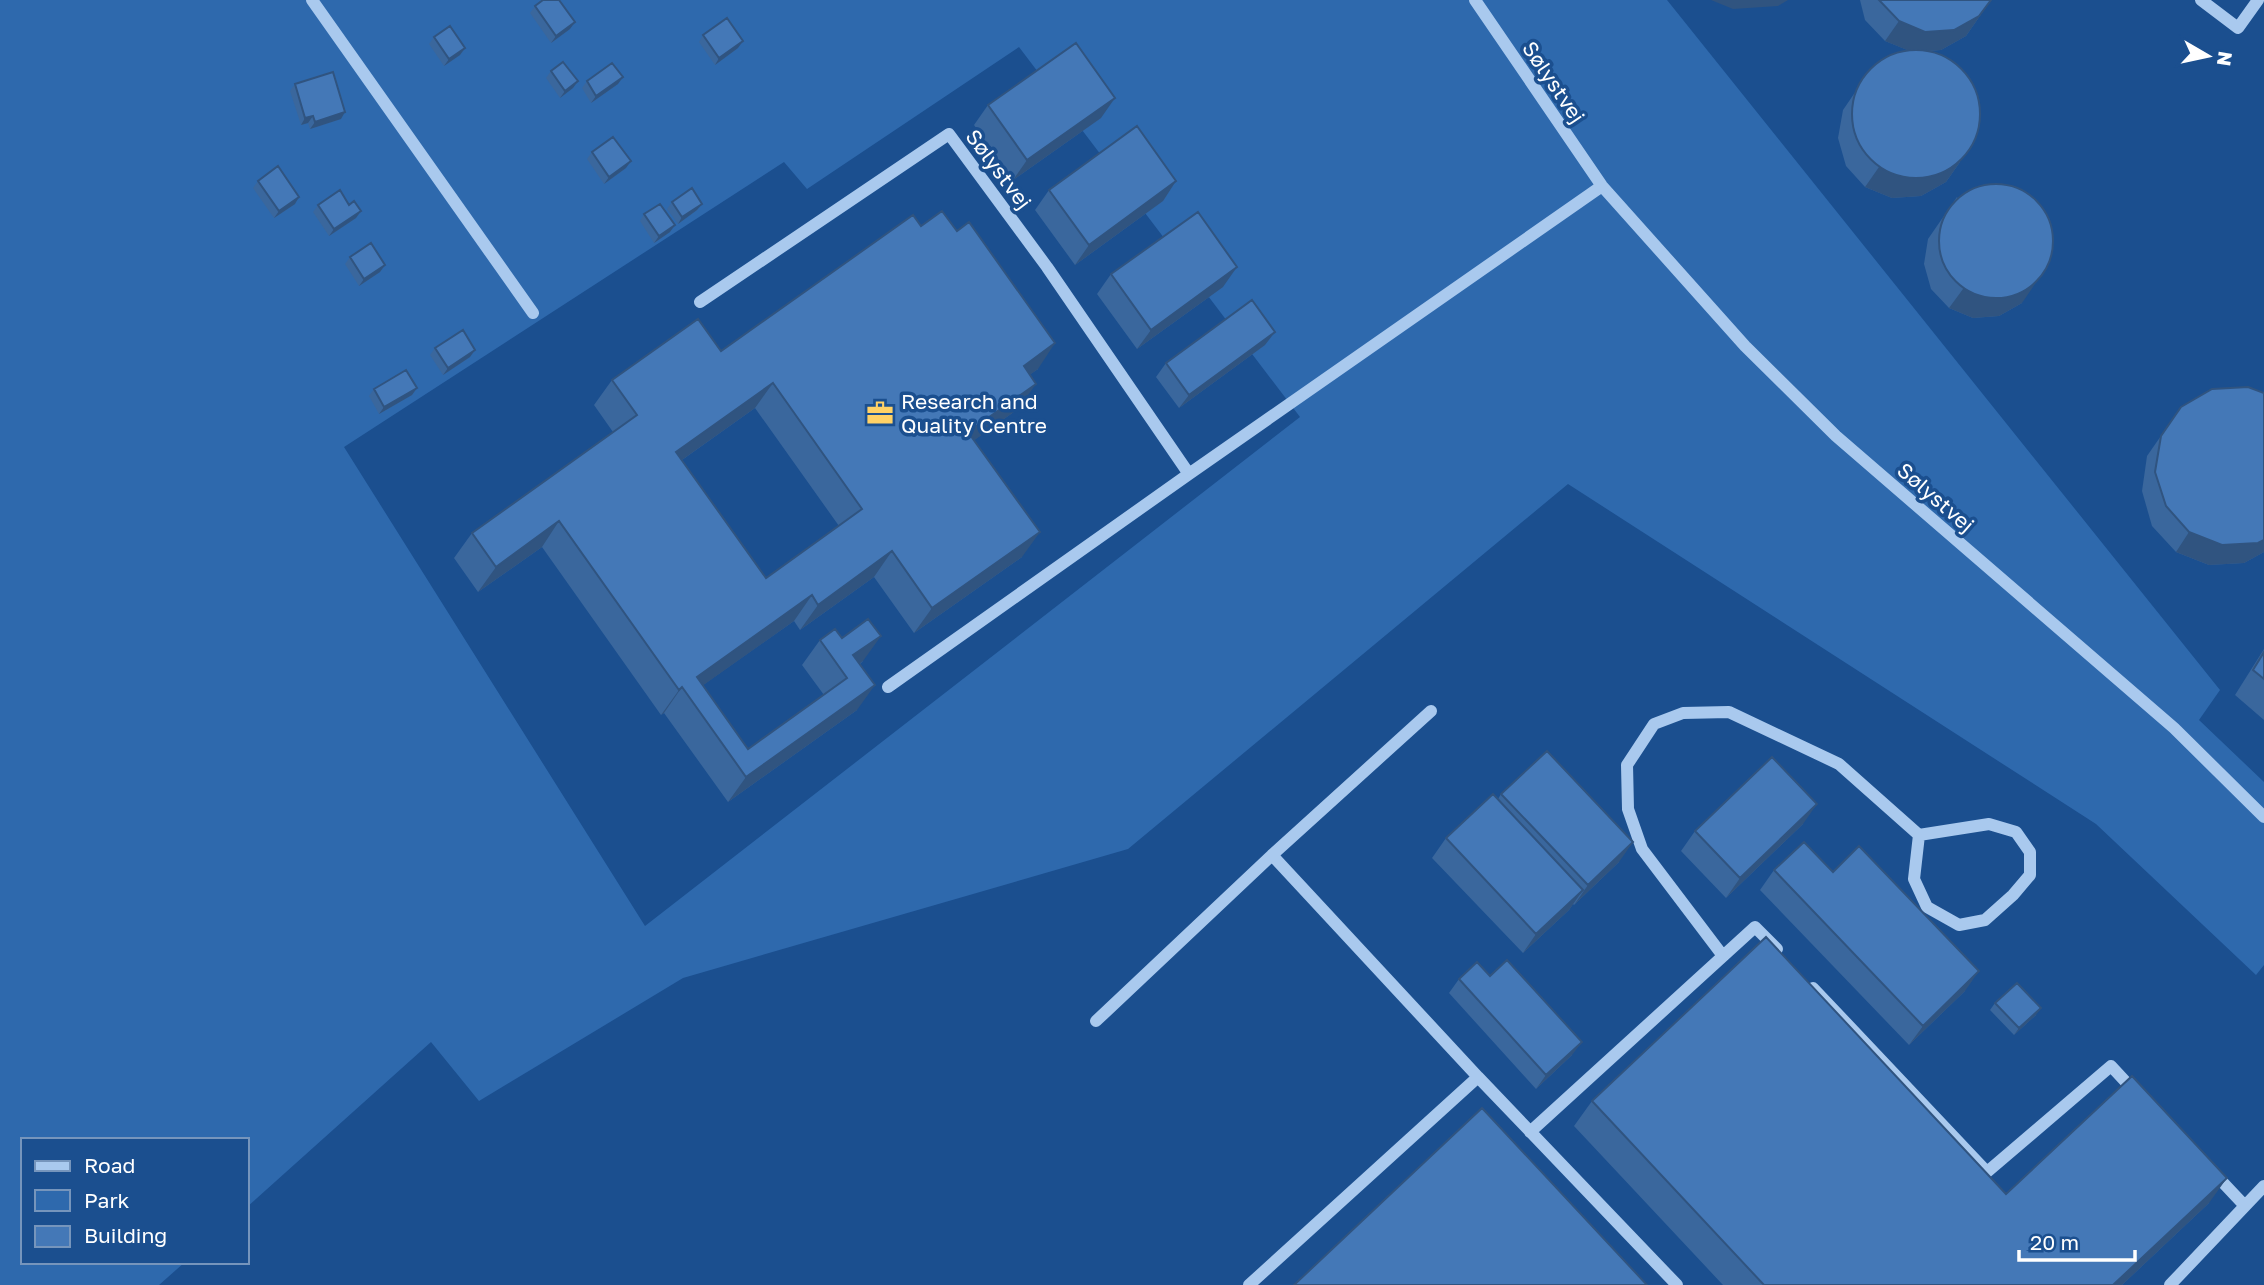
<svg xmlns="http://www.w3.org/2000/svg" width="2264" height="1285" font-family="'Golos Text',sans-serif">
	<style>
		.green { fill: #2e69ad; fill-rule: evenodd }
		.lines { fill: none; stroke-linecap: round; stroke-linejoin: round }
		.minor { stroke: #a9c9ee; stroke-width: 12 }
		.wall { fill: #3a679d; fill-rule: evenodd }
		.shaded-wall { fill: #305480 }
		.building { fill: #4478b7; stroke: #305480; stroke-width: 2; fill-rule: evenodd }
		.labels { text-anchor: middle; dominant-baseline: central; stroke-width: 7; stroke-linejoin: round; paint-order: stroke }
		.street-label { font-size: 21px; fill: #fff; stroke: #1b4f8f }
		.poi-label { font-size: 21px; fill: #fff; stroke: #1b4f8f; text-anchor: start }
	</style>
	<rect width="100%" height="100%" fill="#1b4f8f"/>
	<path class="green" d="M0 0H1667L2220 690 2199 720 2264 782V965L2256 975 2096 824 1568 484 1128 849 683 978 479 1101 431 1042 247 1207V1140H23V1262H185L159 1285H0ZM1019 47 1300 417 645 926 344 447 784 162 807 189Z"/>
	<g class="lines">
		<path class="minor" d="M312 0 533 313
			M1475 0 1602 186 1745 346 1836 436 2174 728 2264 817
			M2201 0 2238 28 2258 0
			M700 302 949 134 1047 267 1189 474
			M888 687 1189 474 1602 186
			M1431 711 1272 855 1478 1077
			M1723 956 1642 849 1628 809 1627 765 1654 724 1683 713 1729 712 1839 764 1919 835 1914 879 1927 907 1959 925 1985 920 2013 895 2030 875V852L2016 832 1989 824 1919 835
			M1813 988 1987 1172 2111 1066 2137 1094
			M1096 1021 1272 855
			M1530 1132 1755 927 1777 949
			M2213 1172 2245 1206
			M1249 1285 1478 1077 1677 1285
			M2170 1285 2264 1186"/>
	</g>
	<path class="wall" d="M1860 0H1991L1966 36 1941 50 1928 51 1960 162 1946 182 1921 196 1892 198 1865 187 1846 166 1838 138 1843 110 1873 66 1910 51 1885 41 1865 20Z
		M535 6 570 29 551 43 530 13Z
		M703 35 738 48 715 65 699 42Z
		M434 37 465 48 460 55 444 66 429 44Z
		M551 71 578 81 573 88 560 98 546 78Z
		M587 81 618 84 591 103 582 88Z
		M295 84 341 119 310 129 308 123 301 125 290 91Z
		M988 105 1101 118 1013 180 974 125Z
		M592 152 626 168 604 184 587 159Z
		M258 181 295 204 274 218 253 188Z
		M1176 181 1163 201 1075 265 1035 210 1049 190Z
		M1957 197 2022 303 1999 316 1973 318 1949 308 1931 289 1924 264 1928 239Z
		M672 202 702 204 697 210 678 224 667 209Z
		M318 205 361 211 356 218 329 236 313 212Z
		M644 214 670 232 654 243 640 221Z
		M921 226 1038 369 1029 375 1018 409 974 440 1022 557 914 633 874 577 800 630 794 621 703 685 748 749 824 695 802 665 820 640 842 638 863 661 860 664 857 710 728 802 664 713 661 715 542 547 478 592 454 558 472 533 613 432 594 405 612 380 721 351ZM755 408 839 526 766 578 682 460Z
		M350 257 385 265 380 272 359 286 345 264Z
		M1111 274 1223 287 1137 349 1097 294Z
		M1265 345 1179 408 1156 377 1166 363Z
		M435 348 475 350 470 357 443 375 430 355Z
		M417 388 412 395 379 414 369 396 374 389Z
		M2264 393V552L2244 563 2209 565 2176 552 2152 526 2142 491 2147 456 2181 407Z
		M2264 649V720L2235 695Z
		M1501 794 1619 862 1574 905 1573 904 1569 910 1523 953 1432 858 1446 838 1498 799Z
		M1803 824 1726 898 1681 851 1695 831Z
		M1774 870 1833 872 1965 991 1909 1045 1760 890Z
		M1490 976 1572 1055 1536 1089 1449 993 1459 979Z
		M1995 1003 2036 1015 2014 1035 1990 1010Z
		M1592 1101 2006 1194 2209 1203 2122 1285H1723L1574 1126Z"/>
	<path class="shaded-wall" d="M1711 0H1788L1778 6 1733 9Z
		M1991 0 1966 36 1941 50 1912 52 1885 41 1899 21Z
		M575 22 570 29 551 43 556 36Z
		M743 41 738 48 715 65 719 58Z
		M465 48 460 55 444 66 449 59Z
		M623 77 618 84 591 103 596 96Z
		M578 81 573 88 560 98 565 91Z
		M1115 98 1101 118 1013 180 1027 160Z
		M345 112 341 119 310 129 315 122Z
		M313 116 308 123 301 125 305 118Z
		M631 161 626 168 604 184 609 177Z
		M1960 162 1946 182 1921 196 1892 198 1865 187 1879 167Z
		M1176 181 1163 201 1075 265 1089 245Z
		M299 197 295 204 274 218 279 211Z
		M702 204 697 210 678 224 682 217Z
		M361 211 356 218 329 236 334 229Z
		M675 225 670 232 654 243 659 236Z
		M2050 262 2022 303 1999 316 1973 318 1949 308 1963 289Z
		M385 265 380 272 359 286 364 279Z
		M1237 267 1223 287 1137 349 1151 330Z
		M1275 332 1265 345 1179 408 1189 395Z
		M1055 343 1038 369 1006 392 1024 366Z
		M475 350 470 357 443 375 448 368Z
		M773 383 755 408 658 477 676 452Z
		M1036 384 1018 409 951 457 968 432Z
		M417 388 412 395 379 414 384 407Z
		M559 521 542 547 478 592 496 567Z
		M1040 532 1022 557 914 633 932 608Z
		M2189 532 2264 540V552L2244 563 2209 565 2176 552Z
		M892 551 874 577 800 630 818 605Z
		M812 595 794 621 688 696 697 677Z
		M881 636 863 661 844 675 853 655Z
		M875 685 857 710 728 802 746 777Z
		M682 687 664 713 661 715 679 690Z
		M1817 804 1803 824 1726 898 1740 878Z
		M1633 842 1619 862 1574 905 1588 885Z
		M1583 890 1569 910 1523 953 1536 934Z
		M1979 971 1965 991 1909 1045 1923 1026Z
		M2041 1008 2036 1015 2014 1035 2019 1028Z
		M1582 1042 1572 1055 1536 1089 1546 1075Z
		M2227 1178 2209 1203 2122 1285H2113Z"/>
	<path class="building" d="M543 0H559L575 22 556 36 535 6Z
		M1879 0H1991L1979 16 1954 30 1925 32 1899 21Z
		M727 18 743 41 719 58 703 35Z
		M450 26 465 48 449 59 434 37Z
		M1076 43 1115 98 1027 160 988 105Z
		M1852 114a64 64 0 1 1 128 0a64 64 0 1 1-128 0Z
		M563 62 578 81 565 91 551 71Z
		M612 63 623 77 596 96 587 81Z
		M333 72 345 112 315 122 313 116 305 118 295 84Z
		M1137 126 1176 181 1089 245 1049 190Z
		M613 137 631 161 609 177 592 152Z
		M278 166 299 197 279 211 258 181Z
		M1939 241a57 57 0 1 1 114 0a57 57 0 1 1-114 0Z
		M692 188 702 204 682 217 672 202Z
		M340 190 349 205 354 201 361 211 334 229 318 205Z
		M660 204 675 225 659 236 644 214Z
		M942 211 957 231 969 222 1055 343 1024 366 1036 384 968 432 1040 532 932 608 892 551 818 605 812 595 697 677 748 749 847 678 820 640 835 629 842 638 868 619 881 636 853 655 875 685 746 777 682 687 679 690 559 521 496 567 472 533 637 415 612 380 698 319 721 351 913 215 921 226ZM773 383 862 509 766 578 676 452Z
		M1198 212 1237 267 1151 330 1111 274Z
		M371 243 385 265 364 279 350 257Z
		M1252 300 1275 332 1189 395 1166 363Z
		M463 330 475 350 448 368 435 348Z
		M406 370 417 388 384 407 374 389Z
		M2248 387 2264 393V540L2258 543 2222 545 2189 532 2166 506 2155 472 2161 436 2181 407 2212 389Z
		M2264 652V679L2253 670Z
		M1547 751 1633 842 1588 885 1501 794Z
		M1772 757 1817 804 1740 878 1695 831Z
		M1493 794 1583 890 1536 934 1446 838Z
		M1804 842 1833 872 1859 846 1979 971 1923 1026 1774 870Z
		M1766 937 2006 1194 2132 1076 2227 1178 2113 1285H1764L1592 1101Z
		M1507 960 1582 1042 1546 1075 1459 979 1477 962 1490 976Z
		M2017 983 2041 1008 2019 1028 1995 1003Z
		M1482 1108 1647 1285H1294Z"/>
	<defs>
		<g id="office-bare" transform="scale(2.1)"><path d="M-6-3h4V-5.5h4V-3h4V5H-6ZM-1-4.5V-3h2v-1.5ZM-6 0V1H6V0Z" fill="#ffd166" stroke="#1b4f8f" stroke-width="2.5" paint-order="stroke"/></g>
	</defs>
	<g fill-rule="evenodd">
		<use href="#office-bare" x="880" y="413"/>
	</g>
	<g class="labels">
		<g class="street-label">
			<text transform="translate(1554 82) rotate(56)">Sølystvej</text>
			<text transform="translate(999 169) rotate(53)">Sølystvej</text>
			<text transform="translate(1936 497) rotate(41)">Sølystvej</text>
		</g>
		<g class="poi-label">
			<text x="901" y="401">Research and<tspan x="901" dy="24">Quality Centre</tspan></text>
		</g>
	</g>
	<rect x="21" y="1138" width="228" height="126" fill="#1b4f8f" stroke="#7695bc" stroke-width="2"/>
	<rect x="35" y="1161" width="35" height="10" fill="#a9c9ee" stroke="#7695bc" stroke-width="2"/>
	<text x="84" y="1173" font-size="21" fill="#ffffff">Road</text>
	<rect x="35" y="1190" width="35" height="21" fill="#2e69ad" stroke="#7695bc" stroke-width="2"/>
	<text x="84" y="1208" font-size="21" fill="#ffffff">Park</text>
	<rect x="35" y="1226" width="35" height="21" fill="#4478b7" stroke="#7695bc" stroke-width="2"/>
	<text x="84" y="1243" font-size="21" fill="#ffffff">Building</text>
	<g transform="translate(2208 56) rotate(99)" stroke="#1b4f8f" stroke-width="5" paint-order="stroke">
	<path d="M0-5L12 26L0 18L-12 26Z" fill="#ffffff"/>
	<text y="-10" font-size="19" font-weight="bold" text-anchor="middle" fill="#ffffff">N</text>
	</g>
	<path d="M2019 1250v10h116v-10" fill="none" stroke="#ffffff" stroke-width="3.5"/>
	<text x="2030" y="1250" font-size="21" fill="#ffffff" stroke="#1b4f8f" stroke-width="5" paint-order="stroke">20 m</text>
</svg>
